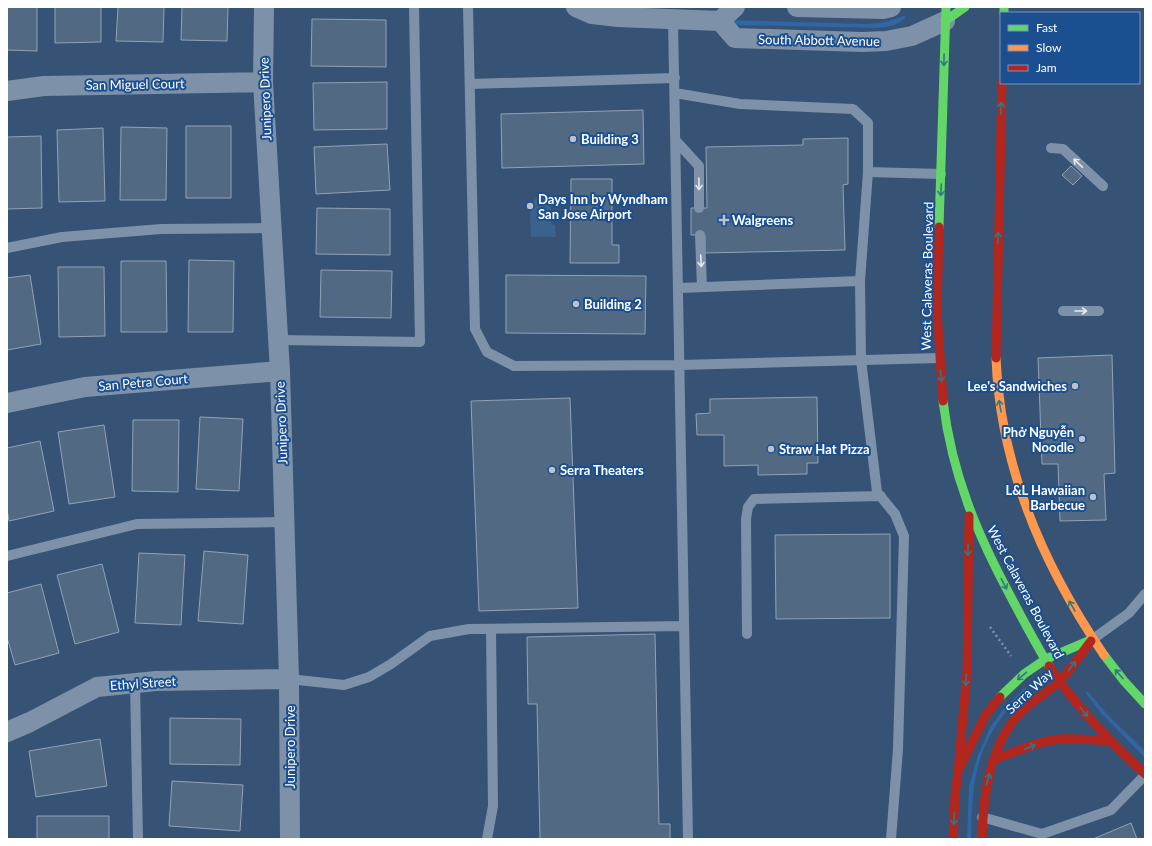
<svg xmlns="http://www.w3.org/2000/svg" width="1152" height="846" font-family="Lato,sans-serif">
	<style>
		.green { fill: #2f66a5 }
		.water { fill: #3b618d }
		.building { fill: #526984; stroke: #92a2b6 }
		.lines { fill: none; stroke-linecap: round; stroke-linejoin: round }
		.path { stroke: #7d92a8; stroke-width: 2.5; stroke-dasharray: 2 3; stroke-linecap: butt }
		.lane { stroke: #7d92a8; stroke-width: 10 }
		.street { stroke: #7d92a8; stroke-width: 20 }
		.fast { stroke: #63d668; stroke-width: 9 }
		.slow { stroke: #ff974d; stroke-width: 9 }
		.jam { stroke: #b3261e; stroke-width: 9 }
		.oneway { stroke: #317883 }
		.oneway2 { stroke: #e5e9ee }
		.poi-dot { fill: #b9c2ce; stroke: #1b4f8f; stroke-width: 1.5 }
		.labels { text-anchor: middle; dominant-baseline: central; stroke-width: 4; stroke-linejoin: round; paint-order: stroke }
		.street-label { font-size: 13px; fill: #fff; stroke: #1b4f8f }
		.poi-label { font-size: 13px; font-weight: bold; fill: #fff; stroke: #1b4f8f; text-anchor: start }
	</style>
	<rect width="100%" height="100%" fill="#365274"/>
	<path class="green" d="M904 16 906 17C899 26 886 27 876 28L733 25 731 20 868 24 885 22Z
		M1025 688 1027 689 1025 691C977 738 972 774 971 839H967L969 786 978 755 990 728 1004 708Z
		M1085 692H1088L1109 716 1145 751V758L1100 712Z"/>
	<path class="water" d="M537 197C555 197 551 211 551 224L555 225 556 237H531C531 225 527 205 537 197Z"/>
	<path class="building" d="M7 7H37V51L7 50Z
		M55 7H101V42L55 43Z
		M118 7H164L163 42 116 41Z
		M182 7H228L227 41 181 40Z
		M312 19 386 20V67L311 66Z
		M387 82V129L314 130 313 83Z
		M643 110 644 164 502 168 501 114Z
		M186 126H231V198H186Z
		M121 127 167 128 166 200H120Z
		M103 128 105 201 59 202 57 130Z
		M41 136 42 208 7 209V137Z
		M848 138V184L843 185 845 250 705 253V235H691V208H707L706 147 803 145V139Z
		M387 144 390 190 316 194 314 147Z
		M1071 166 1082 176 1073 185 1062 175Z
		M571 179H612V245H619V263H570Z
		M317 208 390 209V255L316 254Z
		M189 260 234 261 233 332H188Z
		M121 261H166L167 332H121Z
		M58 267H104L105 336 59 337Z
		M321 270 392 271 391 318 320 317Z
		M30 275 41 344 7 350V278Z
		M506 275 646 276 645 334 506 333Z
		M1112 355 1115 473 1104 474 1106 520 1060 521 1058 464H1042L1038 358Z
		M817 397 818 463H807V474L758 475V465L724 466V435H697L696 414 710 413V399Z
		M570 398 578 608 479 611 471 401Z
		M200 417 243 419 239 491 196 489Z
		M133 420H179L178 492 132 491Z
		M104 425 115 497 69 504 58 432Z
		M40 441 54 511 9 521 7 509V448Z
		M890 534V618L776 619 775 535Z
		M204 551 248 555 243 624 198 621Z
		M139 553 185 555 181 625 135 623Z
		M102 564 119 632 75 644 57 575Z
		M41 584 59 653 15 665 7 637V593Z
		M655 634 659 824H670V839H540L537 704H528L527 637Z
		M170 718 241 719 240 765 170 764Z
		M100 739 107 786 36 797 29 751Z
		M172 781 243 785 240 831 169 826Z
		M37 816H109V839H37Z
		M1131 823 1137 839H1093Z"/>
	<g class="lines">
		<path class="path" d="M990 627 1011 656"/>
		<path class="lane" d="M468 7 475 329 487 352 514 366 680 365 939 358
			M673 20 688 839
			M470 84 675 78
			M675 93 740 104 853 109 868 123V172L860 281 861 360 877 492 895 514 904 536 898 749 891 839
			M676 141 699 166V208
			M1051 148 1063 149 1103 186
			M868 172 941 174
			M700 235 702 287
			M7 248 62 237 161 229 272 228
			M679 288 860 281
			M1063 311H1099
			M278 340 420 342 414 7
			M7 556 137 524 284 522
			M747 634 746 519 748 507 754 499 881 496
			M1093 639 1129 613 1145 594
			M289 679 344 685 369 677 391 664 430 636 469 629 684 626
			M135 683 138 839
			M982 817 1042 834 1111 810 1145 775
			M487 839 493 806 491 629"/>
		<path class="street" d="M264 7 263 82 280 371 289 679 290 839
			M576 7 592 14 618 17 720 21 735 7
			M797 7 883 9 891 7
			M720 21 735 38 862 42 886 41 912 36 945 21
			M7 91 44 86 263 82
			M7 403 85 387 280 371
			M7 732 30 722 97 687 156 681 289 679"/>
		<path class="fast" d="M1004 7V13
			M945 21 965 7
			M939 227 946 7
			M943 401C952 475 977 534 1012 599 1024 622 1036 644 1049 666
			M1104 655 1124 681 1145 704
			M1000 697 1024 674 1046 659 1093 639"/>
		<path class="slow" d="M996 358C1000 466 1044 567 1104 655"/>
		<path class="jam" d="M939 227 937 311 943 401
			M996 358 1002 83
			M1049 666C1076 707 1109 741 1145 774
			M993 760C1014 752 1036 742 1059 739 1075 738 1092 740 1109 741
			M958 771 967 673 969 516
			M953 839 955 795 958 771 985 716 1000 697
			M982 839C983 797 989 748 1018 715 1029 703 1044 695 1056 684 1070 672 1080 655 1091 641"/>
	</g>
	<defs><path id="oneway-shaft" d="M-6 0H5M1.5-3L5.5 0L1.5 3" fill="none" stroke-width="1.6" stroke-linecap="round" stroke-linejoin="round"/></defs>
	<g class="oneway">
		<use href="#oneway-shaft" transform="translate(944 60) rotate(91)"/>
		<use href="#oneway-shaft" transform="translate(1001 108) rotate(-89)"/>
		<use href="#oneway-shaft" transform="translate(941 190) rotate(93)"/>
		<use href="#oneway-shaft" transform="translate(998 238) rotate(-89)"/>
		<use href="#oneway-shaft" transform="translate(941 376) rotate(83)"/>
		<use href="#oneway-shaft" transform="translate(1000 406) rotate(-100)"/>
		<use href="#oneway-shaft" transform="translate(968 550) rotate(91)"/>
		<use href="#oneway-shaft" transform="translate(1004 584) rotate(62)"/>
		<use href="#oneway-shaft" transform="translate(1072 606) rotate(-120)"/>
		<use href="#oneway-shaft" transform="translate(1072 666) rotate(-52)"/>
		<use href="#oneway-shaft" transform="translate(1119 674) rotate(-131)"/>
		<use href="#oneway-shaft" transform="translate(1022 676) rotate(141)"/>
		<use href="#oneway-shaft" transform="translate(966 680) rotate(94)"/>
		<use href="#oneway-shaft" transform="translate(1084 712) rotate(50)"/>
		<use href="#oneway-shaft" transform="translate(1030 747) rotate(-21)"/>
		<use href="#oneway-shaft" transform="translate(988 779) rotate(-75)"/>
		<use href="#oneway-shaft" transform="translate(954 819) rotate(93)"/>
	</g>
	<g class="oneway2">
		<use href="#oneway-shaft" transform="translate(1078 163) rotate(-137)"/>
		<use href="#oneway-shaft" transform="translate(699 184) rotate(89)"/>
		<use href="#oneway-shaft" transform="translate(701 261) rotate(87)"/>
		<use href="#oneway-shaft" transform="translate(1081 311)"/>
	</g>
	<g class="poi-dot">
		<circle cx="573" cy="139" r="4"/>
		<circle cx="530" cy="206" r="4"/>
		<path d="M722 214h4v4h4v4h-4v4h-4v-4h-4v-4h4z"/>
		<circle cx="576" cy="304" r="4"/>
		<circle cx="1075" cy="386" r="4"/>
		<circle cx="1082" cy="439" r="4"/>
		<circle cx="771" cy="449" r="4"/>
		<circle cx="552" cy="470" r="4"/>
		<circle cx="1093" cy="497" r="4"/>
	</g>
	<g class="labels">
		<g class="street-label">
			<text transform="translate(819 40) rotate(1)">South Abbott Avenue</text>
			<text transform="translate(135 84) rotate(-1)">San Miguel Court</text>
			<text transform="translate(265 99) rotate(-92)">Junipero Drive</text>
			<text transform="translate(927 276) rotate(-89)">West Calaveras Boulevard</text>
			<text transform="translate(143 382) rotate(-5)">San Petra Court</text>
			<text transform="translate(281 423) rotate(-92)">Junipero Drive</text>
			<text transform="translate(1026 592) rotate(62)">West Calaveras Boulevard</text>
			<text transform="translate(143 683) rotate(-4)">Ethyl Street</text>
			<text transform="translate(1029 691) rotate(-43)">Serra Way</text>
			<text transform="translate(290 747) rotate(-90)">Junipero Drive</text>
		</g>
		<g class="poi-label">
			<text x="581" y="139">Building 3</text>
			<text x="538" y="199">Days Inn by Wyndham<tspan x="538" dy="15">San Jose Airport</tspan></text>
			<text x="732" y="220">Walgreens</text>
			<text x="584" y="304">Building 2</text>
			<text x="1067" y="386" text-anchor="end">Lee's Sandwiches</text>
			<text x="1074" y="432" text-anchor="end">Phở Nguyễn<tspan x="1074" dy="15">Noodle</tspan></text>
			<text x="779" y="449">Straw Hat Pizza</text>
			<text x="560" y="470">Serra Theaters</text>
			<text x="1085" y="490" text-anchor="end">L&amp;L Hawaiian<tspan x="1085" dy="15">Barbecue</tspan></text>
		</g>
	</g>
	<rect width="1152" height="846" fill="none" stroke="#ffffff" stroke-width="16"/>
	<rect x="1000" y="12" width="140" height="72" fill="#1b4f8f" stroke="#7695bc"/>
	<rect x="1008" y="25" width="20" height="6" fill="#63d668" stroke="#7695bc"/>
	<text x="1036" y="32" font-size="12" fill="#ffffff">Fast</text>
	<rect x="1008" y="45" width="20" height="6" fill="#ff974d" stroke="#7695bc"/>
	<text x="1036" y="52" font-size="12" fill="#ffffff">Slow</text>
	<rect x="1008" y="65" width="20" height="6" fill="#b3261e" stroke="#7695bc"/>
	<text x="1036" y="72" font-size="12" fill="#ffffff">Jam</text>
</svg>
